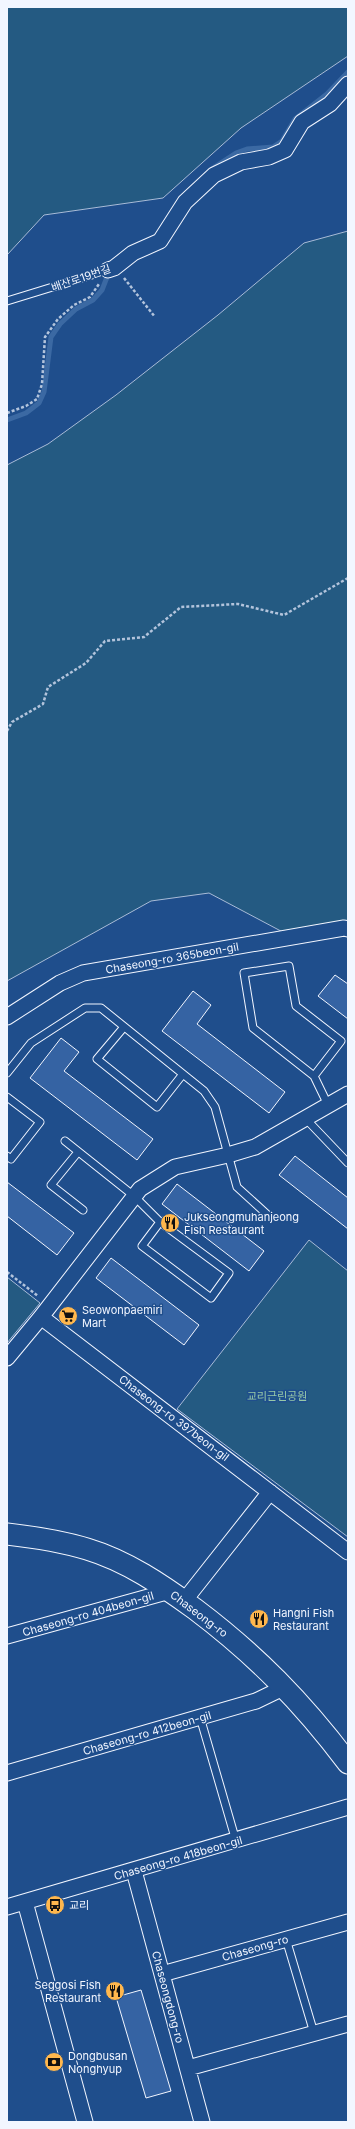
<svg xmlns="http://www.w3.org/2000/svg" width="355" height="2129" font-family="Inter,'Noto Sans KR',sans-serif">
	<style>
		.green { fill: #245a82; stroke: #a8bbd7 }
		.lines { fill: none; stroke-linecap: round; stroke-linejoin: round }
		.stream { stroke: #3b69a3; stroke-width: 5 }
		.building { fill: #3563a3; stroke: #f2f6ff }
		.service-casing { stroke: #f2f6ff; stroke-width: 9 }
		.minor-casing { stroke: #f2f6ff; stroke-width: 17 }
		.secondary-casing { stroke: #f2f6ff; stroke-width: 23 }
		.path { stroke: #b3c4dc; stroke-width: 2.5; stroke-dasharray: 3 2; stroke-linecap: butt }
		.service { stroke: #1f4e8c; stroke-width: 7 }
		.minor { stroke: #1f4e8c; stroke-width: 15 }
		.secondary { stroke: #1f4e8c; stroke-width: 21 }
		.labels { text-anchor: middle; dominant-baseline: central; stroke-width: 3; stroke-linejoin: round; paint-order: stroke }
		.street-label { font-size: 11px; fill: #f2f6ff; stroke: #1f4e8c }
		.poi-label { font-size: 11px; fill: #f2f6ff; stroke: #1f4e8c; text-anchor: start }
		.park-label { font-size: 11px; fill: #97c8a6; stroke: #1f4e8c }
	</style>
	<rect width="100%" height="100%" fill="#1f4e8c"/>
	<path class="green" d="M7 7H348V56L241 128 163 198 44 215 7 255Z
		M348 231V921L294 938 209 893 151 901 7 981V465L48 444 116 395 218 315 304 243Z
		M309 1240 348 1271V1537L177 1409Z
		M7 1277 40 1303 7 1343Z"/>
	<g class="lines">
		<path class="stream" d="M210 170 236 153 247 149 273 147 282 141 295 119 327 94 348 72
			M7 420 26 413 39 403 44 392 51 337 60 324 76 309 93 300 102 290 109 272"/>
	</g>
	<path class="building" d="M335 975 348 984V1019L318 996Z
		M193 991 211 1005 197 1024 285 1092 269 1113 162 1031Z
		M61 1038 79 1052 64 1071 153 1139 137 1160 30 1078Z
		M295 1156 348 1198V1229L279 1175Z
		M7 1182 74 1233 57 1255 7 1216Z
		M177 1184 264 1251 249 1271 162 1204Z
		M111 1258 199 1325 184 1345 96 1278Z
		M141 1990 171 2091 146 2098 116 1997Z"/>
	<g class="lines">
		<g class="service-casing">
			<path id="service" d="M7 301 108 270
				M124 1027 97 1059 157 1107 183 1074
				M7 1073 31 1043 85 1008H101L204 1091 215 1107 237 1187 270 1217
				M314 1076 341 1041 296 1006 289 966 244 973 253 1028 314 1076 328 1105
				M7 1097 40 1122 11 1159 7 1156
				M306 1119 348 1163
				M65 1141 134 1196 160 1222 229 1273 211 1298 142 1246 160 1222
				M78 1152 51 1185 83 1210
				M200 1717 236 1841
				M286 1939 314 2033"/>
		</g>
		<g class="minor-casing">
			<path id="minor" d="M108 270 114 268 133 253 160 241 185 202 214 175 241 162 269 157 285 150 302 122 330 104 348 84
				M7 1017 60 983 83 973 344 928 348 929
				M41 1317 348 1552
				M7 1358 41 1317 140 1189 175 1167 228 1155 255 1147 348 1094
				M184 1601 270 1492
				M7 1636 170 1591
				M7 1773 256 1701 285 1687
				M134 1871 202 2122
				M25 1902 85 2122
				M7 1907 348 1807
				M162 1974 348 1922
				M188 2068 348 2024"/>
		</g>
		<g class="secondary-casing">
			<path id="secondary" d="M7 1534C34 1537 61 1541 87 1549 127 1561 162 1585 195 1609 256 1655 302 1702 348 1763"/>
		</g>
		<path class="path" d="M124 278 155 317
			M7 413 26 406 37 399 42 384 45 337 58 319 74 305 90 297 99 284
			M7 731 12 722 43 704 48 687 86 663 105 641 144 637 181 607 238 604 284 615 348 578
			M7 1272 38 1296"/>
		<use href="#service" class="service"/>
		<use href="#minor" class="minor"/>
		<use href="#secondary" class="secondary"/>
	</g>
	<defs>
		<g id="restaurant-disc" transform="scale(1)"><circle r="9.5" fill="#ffb74d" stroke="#1f4e8c"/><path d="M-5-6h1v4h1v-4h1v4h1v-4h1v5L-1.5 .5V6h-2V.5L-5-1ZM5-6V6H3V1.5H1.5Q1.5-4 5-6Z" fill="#111"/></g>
		<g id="supermarket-disc" transform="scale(1)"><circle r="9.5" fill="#ffb74d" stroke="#1f4e8c"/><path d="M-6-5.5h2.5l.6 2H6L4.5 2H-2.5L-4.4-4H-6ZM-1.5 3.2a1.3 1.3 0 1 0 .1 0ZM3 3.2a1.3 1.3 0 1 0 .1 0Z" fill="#111"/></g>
		<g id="bus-disc" transform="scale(1)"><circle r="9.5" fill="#ffb74d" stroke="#1f4e8c"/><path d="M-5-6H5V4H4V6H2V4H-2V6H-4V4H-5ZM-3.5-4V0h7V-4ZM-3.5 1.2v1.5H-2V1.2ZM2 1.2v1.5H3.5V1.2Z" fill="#111"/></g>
		<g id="bank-disc" transform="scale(1)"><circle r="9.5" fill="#ffb74d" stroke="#1f4e8c"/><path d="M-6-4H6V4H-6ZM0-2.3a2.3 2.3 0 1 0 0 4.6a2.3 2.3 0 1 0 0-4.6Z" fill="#111"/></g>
	</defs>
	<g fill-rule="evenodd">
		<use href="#restaurant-disc" x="170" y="1223"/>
		<use href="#supermarket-disc" x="68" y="1316"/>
		<use href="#restaurant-disc" x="259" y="1619"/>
		<use href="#bus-disc" x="55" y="1905"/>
		<use href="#restaurant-disc" x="115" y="1991"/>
		<use href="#bank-disc" x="54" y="2062"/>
	</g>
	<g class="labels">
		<g class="street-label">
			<text transform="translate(81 278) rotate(-19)">배산로19번길</text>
			<text transform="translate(172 958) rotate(-10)">Chaseong-ro 365beon-gil</text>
			<text transform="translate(174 1418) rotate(37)">Chaseong-ro 397beon-gil</text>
			<text transform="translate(88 1614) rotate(-16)">Chaseong-ro 404beon-gil</text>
			<text transform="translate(199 1614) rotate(37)">Chaseong-ro</text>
			<text transform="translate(147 1733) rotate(-16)">Chaseong-ro 412beon-gil</text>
			<text transform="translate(178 1858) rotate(-16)">Chaseong-ro 418beon-gil</text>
			<text transform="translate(255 1948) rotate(-16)">Chaseong-ro</text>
			<text transform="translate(168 1997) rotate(75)">Chaseongdong-ro</text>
		</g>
		<g class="poi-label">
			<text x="184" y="1217">Jukseongmuhanjeong<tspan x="184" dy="13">Fish Restaurant</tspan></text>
			<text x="82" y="1310">Seowonpaemiri<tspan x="82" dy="13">Mart</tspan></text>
			<text x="273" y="1613">Hangni Fish<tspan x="273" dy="13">Restaurant</tspan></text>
			<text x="69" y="1905">교리</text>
			<text x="101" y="1985" text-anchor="end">Seggosi Fish<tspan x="101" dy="13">Restaurant</tspan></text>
			<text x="68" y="2056">Dongbusan<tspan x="68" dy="13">Nonghyup</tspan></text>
		</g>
		<g class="park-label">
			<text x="277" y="1396">교리근린공원</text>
		</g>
	</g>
	<rect width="355" height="2129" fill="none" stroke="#f2f6ff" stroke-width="16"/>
</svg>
